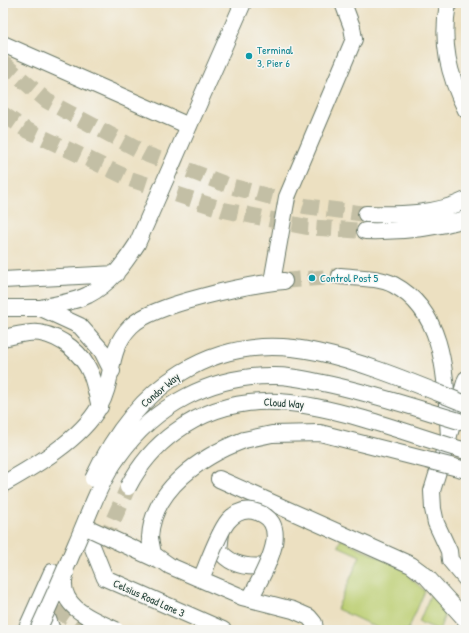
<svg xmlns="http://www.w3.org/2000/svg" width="469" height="633" font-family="'Patrick Hand',sans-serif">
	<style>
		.green { fill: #bbce71; stroke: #6d8652 }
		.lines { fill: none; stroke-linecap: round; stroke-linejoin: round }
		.minor-tunnel { stroke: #c3bfa5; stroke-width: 16; stroke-dasharray: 16 8; stroke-linecap: butt }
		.minor-casing { stroke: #677665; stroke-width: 18 }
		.minor { stroke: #fff; stroke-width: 16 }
		.minor-bridge-casing { stroke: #677665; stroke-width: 18; stroke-linecap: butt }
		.minor-bridge { stroke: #fff; stroke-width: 16 }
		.culture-dot { fill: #0f9aa8; stroke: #f6f6f2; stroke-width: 1.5 }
		.labels { text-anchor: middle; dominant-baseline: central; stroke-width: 3; stroke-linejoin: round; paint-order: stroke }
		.culture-label { font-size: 11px; fill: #0d838f; stroke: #f6f6f2; text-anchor: start }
		.street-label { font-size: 11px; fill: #1f3d34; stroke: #f6f6f2 }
	</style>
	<rect width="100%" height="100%" fill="#f6f6f2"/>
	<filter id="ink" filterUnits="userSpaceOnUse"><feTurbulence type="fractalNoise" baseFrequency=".025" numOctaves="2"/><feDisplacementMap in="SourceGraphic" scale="8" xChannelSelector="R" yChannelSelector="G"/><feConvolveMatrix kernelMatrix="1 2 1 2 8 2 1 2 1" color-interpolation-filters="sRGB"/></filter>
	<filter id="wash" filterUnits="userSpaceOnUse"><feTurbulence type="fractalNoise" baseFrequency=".012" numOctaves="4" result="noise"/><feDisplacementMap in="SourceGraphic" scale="16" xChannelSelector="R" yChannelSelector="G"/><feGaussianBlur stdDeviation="0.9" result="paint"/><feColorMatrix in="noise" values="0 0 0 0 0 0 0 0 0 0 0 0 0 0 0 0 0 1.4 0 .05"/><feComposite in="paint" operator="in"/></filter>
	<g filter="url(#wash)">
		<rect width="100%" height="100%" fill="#ece0c1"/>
		<path class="green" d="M341 539 412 573 409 577 425 591 408 630H382L337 609 360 556 338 546Z
			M432 591C446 607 448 610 439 630L419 622Z"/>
	</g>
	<g filter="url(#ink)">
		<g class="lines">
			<path class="minor-tunnel" d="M3 63 47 101 148 155 230 186 305 206 366 214
				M3 114 25 129 130 179 224 210 307 227 365 231
				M284 281 340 276
				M104 541 128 487
				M55 582 62 613 87 630"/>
			<g class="minor-casing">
				<path id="minor" d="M448 3C441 43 448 74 466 110
					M3 44 189 126
					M366 214C398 215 436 215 466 200
					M365 231C401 232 431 229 466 219
					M340 276C357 278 379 277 394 285 448 314 445 383 449 436
					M3 280 116 274
					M272 282 287 197 354 39 352 27 343 3
					M3 308H41L80 326 102 351 112 371
					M41 308C56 304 75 302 88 295 110 284 124 264 137 244L243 3
					M3 338C14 336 29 331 40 333 62 337 82 353 91 374 95 384 97 396 100 407
					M466 379 432 491 433 509 436 523 449 551 450 560 466 579
					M219 479 411 565 426 576 466 620
					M3 484C35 466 81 439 99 407 115 379 106 351 131 326 153 304 251 284 284 281
					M84 526 105 578 223 630
					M221 533 219 550C230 565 248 568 265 566
					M150 538C152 489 202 456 244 440
					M46 614 52 630
					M26 630 52 572"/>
			</g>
			<use href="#minor" class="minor"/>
			<g class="minor-bridge-casing">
				<path id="minor-bridge" d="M244 440 272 434 320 433 466 470
					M93 479C135 387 213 329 317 352 368 363 418 385 466 404
					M128 487C140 464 154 447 175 432 235 388 298 400 364 419 399 429 432 441 466 451
					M84 526 160 561
					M150 538 153 554 170 566 242 597 293 610 309 617 314 623 315 630
					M66 572C54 606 93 620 116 630
					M201 579C208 563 218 533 228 521 235 513 243 509 253 511 298 521 261 576 250 599
					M38 630C51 602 64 573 76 544 89 515 99 483 118 457 154 405 212 375 275 376 291 376 308 380 323 383 372 393 419 409 466 423"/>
			</g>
			<use href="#minor-bridge" class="minor-bridge"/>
		</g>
	</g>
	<g class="culture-dot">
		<circle cx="249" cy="56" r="4"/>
		<circle cx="312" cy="278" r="4"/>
	</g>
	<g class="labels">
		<g class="culture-label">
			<text x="257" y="50">Terminal<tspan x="257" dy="13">3, Pier 6</tspan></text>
			<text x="320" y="278">Control Post 5</text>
		</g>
		<g class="street-label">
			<text transform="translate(160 390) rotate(-40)">Condor Way</text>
			<text transform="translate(284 403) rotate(4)">Cloud Way</text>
			<text transform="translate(149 598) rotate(24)">Celsius Road Lane 3</text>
		</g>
	</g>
	<rect width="469" height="633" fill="none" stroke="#f6f6f2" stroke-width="16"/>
</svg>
